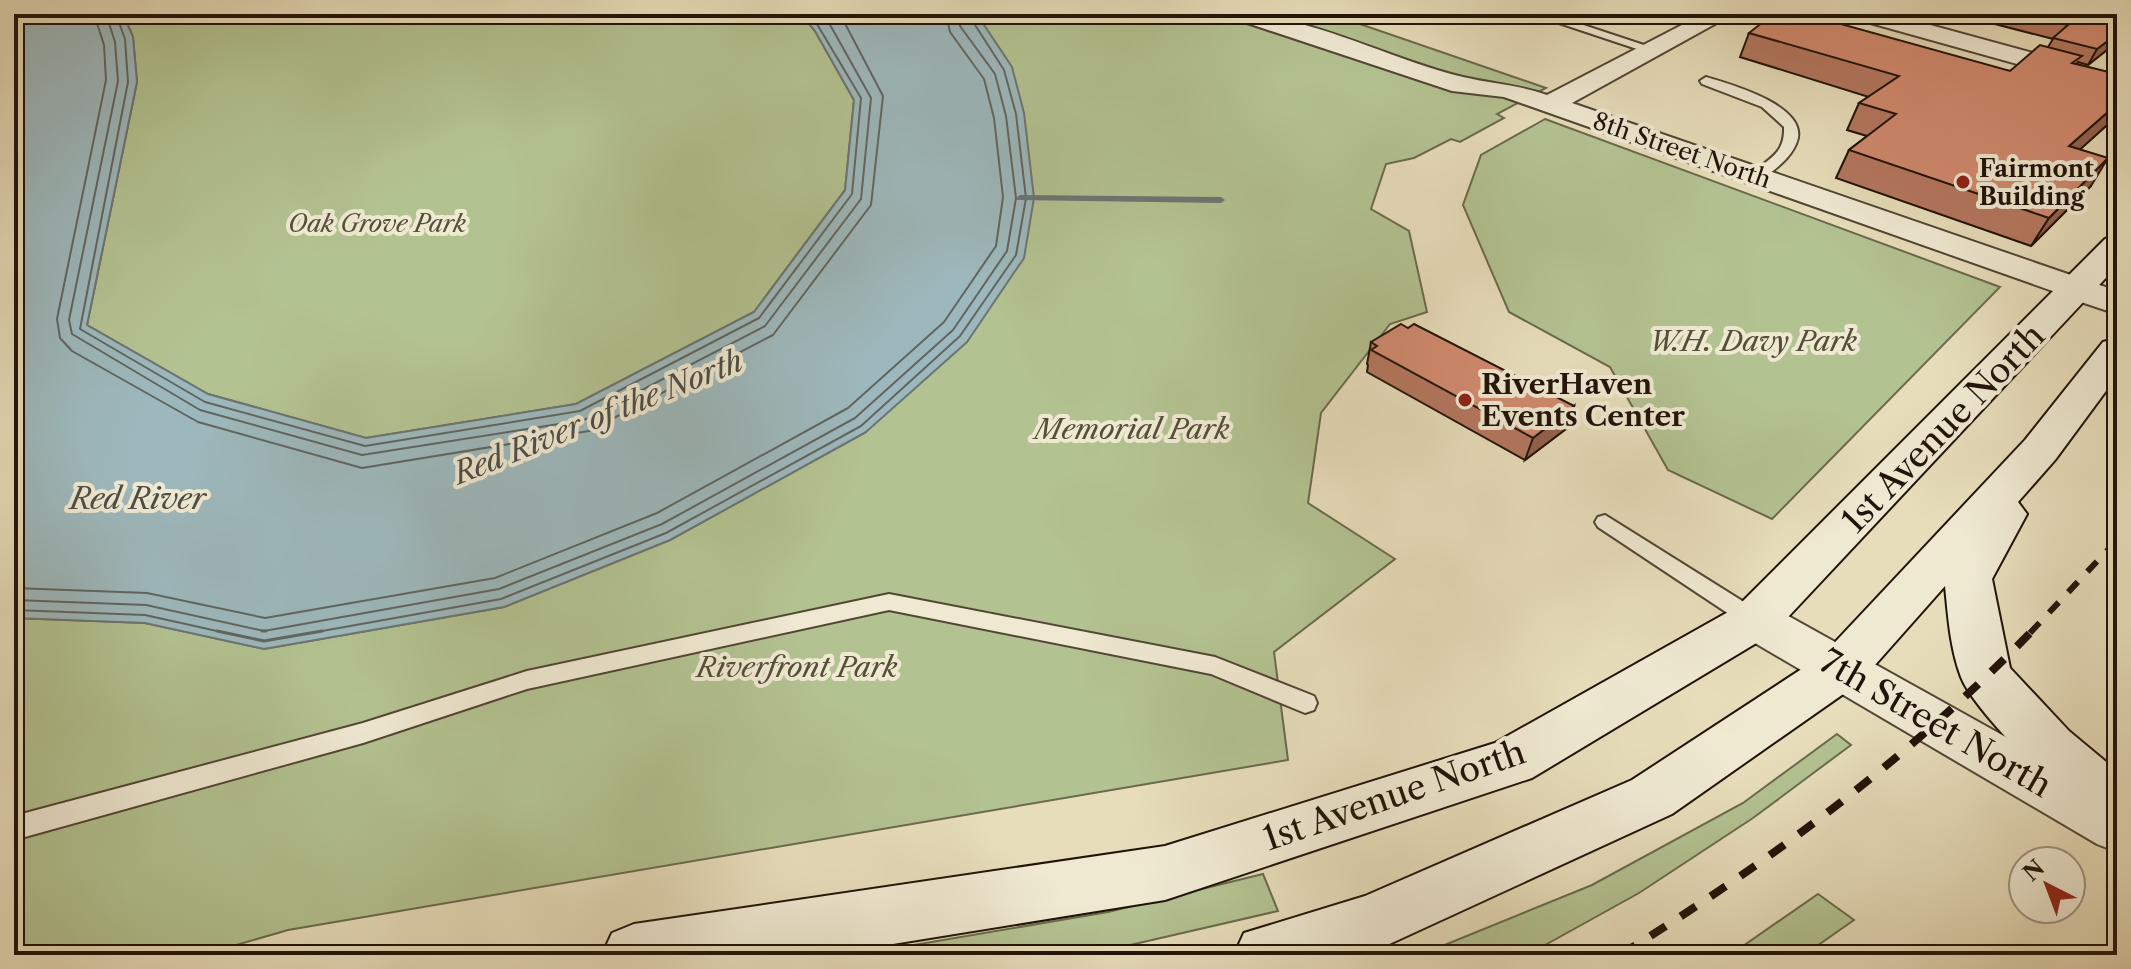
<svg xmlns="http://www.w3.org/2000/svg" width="2131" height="969" font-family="'Libre Caslon Text',serif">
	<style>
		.green { fill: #b3c291; stroke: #6a6a4c; stroke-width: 2 }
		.water { fill: #9db8bc; stroke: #6b7674; stroke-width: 2 }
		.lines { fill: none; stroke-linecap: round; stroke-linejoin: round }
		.shore-far1 { stroke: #5f6662; stroke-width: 2 }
		.shore { stroke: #5f6662; stroke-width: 3 }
		.stream { fill: #6b7674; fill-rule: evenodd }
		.service-casing { stroke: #524634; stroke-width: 4 }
		.minor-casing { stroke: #524634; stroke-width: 4 }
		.tertiary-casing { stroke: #524634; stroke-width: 4 }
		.secondary-casing { stroke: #211308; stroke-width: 4 }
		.service { fill: #efe9d2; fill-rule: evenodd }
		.minor { fill: #efe9d2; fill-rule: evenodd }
		.tertiary { fill: #efe9d2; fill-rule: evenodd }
		.secondary { fill: #efe9d2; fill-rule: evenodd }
		.rail-far1 { stroke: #211308; stroke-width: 6; stroke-dasharray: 14 14; stroke-linecap: butt }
		.rail { stroke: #211308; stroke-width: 8; stroke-dasharray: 18 18; stroke-linecap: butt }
		.wall { fill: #b4775f; stroke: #211308; stroke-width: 2 }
		.shaded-wall { fill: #92614e; stroke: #211308; stroke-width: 2 }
		.building { fill: #d18a6f; stroke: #211308; stroke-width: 2 }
		.poi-dot { fill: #8f2418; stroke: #efe9d2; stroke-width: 3 }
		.labels { text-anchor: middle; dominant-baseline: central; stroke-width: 8; stroke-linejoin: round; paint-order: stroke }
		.far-street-label { font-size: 24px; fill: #211308; stroke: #efe9d2 }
		.far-poi-label { font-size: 24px; font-weight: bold; fill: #211308; stroke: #efe9d2; text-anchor: start }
		.far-park-label { font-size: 24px; font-style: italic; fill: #545038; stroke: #efe9d2 }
		.park-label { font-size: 28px; font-style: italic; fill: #545038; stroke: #efe9d2 }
		.poi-label { font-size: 28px; font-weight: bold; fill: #211308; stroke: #efe9d2; text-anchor: start }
		.water-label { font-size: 30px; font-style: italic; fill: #4c4d47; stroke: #efe9d2 }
		.near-street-label { font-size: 34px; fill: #211308; stroke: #efe9d2 }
	</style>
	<rect width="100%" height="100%" fill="#e7ddba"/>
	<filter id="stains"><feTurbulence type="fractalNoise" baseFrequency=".0025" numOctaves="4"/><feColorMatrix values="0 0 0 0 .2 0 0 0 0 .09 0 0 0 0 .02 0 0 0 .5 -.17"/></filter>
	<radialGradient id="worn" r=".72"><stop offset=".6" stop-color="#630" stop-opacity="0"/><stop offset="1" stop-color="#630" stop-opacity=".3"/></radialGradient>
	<path class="green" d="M123 14H801L815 31 854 100 845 190 754 312 576 404 366 438 208 394 87 325 137 82 133 37Z
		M971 14H1331L1546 88 1497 114 1504 118 1460 142 1451 139 1414 158 1386 164 1371 209 1409 231 1427 312 1390 324 1321 413 1308 503 1395 559 1274 652 1288 760 288 930 202 955H14V618L145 623 264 649 504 607 670 540 866 432 982 22Z
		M1545 119 2000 287 1772 519 1668 470 1610 367 1509 312 1463 205 1481 155Z
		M1837 734 1851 745 1753 818 1639 893 1527 955H1420L1592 885 1743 803Z
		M1263 874 1278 911 1087 955H855L1108 912Z
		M1818 894 1854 920 1804 955H1730Z"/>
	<path class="water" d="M14 14H123L133 37 137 82 87 325 208 394 366 438 576 404 754 312 845 190 854 100 815 31 801 14H971L982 22 1012 67 1024 113 1034 198 1024 258 967 342 866 432 670 540 504 607 264 649 145 623 14 618Z"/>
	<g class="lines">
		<path class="shore-far1" d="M94 14 104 45 106 80 57 319 60 338 72 351 198 422 362 468 589 431 773 335 871 205 883 96 840 14
			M106 14 115 42 118 81 69 320 72 334 200 410 362 455 584 420 765 326 861 199 871 98 824 14
			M116 14 125 39 128 82 80 329 205 402 365 446 580 411 759 318 852 194 861 98 811 14
			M14 588 147 593 265 618 495 578 657 513 848 408 944 322 996 246 1003 197 994 118 984 79 950 32 946 14
			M14 600 146 605 264 631 499 589 662 524 855 418 953 330 1007 251 1016 198 1006 116 995 74 960 26 958 14
			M14 610 145 615 226 633
			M311 633 501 599 666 533 861 426 960 336 1016 255 1026 198 1016 114 1004 70 968 14"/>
		<path class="shore" d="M217 631 264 641 322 631
			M262 631H266"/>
		<path class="stream" d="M1020 195 1221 197 1225 200 1221 203 1017 200 1016 198Z"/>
		<g class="service-casing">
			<path id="service" d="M1532 14H1550L1659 50 1649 53Z
				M1706 77C1730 84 1813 107 1796 144 1789 160 1775 169 1762 179L1750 176C1767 158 1785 156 1784 127L1762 107 1702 84 1700 81Z
				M1605 515 1763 614 1766 620 1763 626H1747L1598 527 1595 522 1598 517Z
				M889 594 1215 657 1314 696 1317 703 1314 710 1305 713 1211 674 889 610 527 689 363 743 14 840V816L363 723 527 671Z"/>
		</g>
		<g class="minor-casing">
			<path id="minor" d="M1001 14H1047L1043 19 1003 22Z
				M1231 14C1311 14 1386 59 1463 77 1493 84 1515 84 1547 95L1703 14H1733L1572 103 2091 282 2096 289 2091 296 2079 299 2067 296 1504 97 1452 91 1235 19Z
				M1852 14H1890L2117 76V92L1856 19Z
				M1755 602 1772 607 2117 799V852L2097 844 1738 633 1731 620 1738 607Z"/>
		</g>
		<g class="tertiary-casing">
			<path id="tertiary" d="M2079 278 2117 291V314L2066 297 2061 289 2066 281Z"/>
		</g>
		<g class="secondary-casing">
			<path id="secondary" d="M2117 236V266L1773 633 1532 778 1165 900 825 955H602L612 933 634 924 1165 846 1495 743 1737 607 2105 239Z
				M2117 338V376L2055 460 2018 502 2027 514 1992 579 2010 668 2069 731 2117 771V831C2110 828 2101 826 2094 821 2063 798 1974 711 1961 677 1950 648 1948 616 1945 586L1859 683 1672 814 1372 952 1234 955 1244 933 1365 896 1632 780 1823 655 2025 440 2103 342Z"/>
		</g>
		<use href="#service" class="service"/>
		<use href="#minor" class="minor"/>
		<use href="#tertiary" class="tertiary"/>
		<use href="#secondary" class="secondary"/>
		<path class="rail-far1" d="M2030 633 2117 540"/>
		<path class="rail" d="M1620 955C1770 862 1909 758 2032 631"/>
	</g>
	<path class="wall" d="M1956 14H2117V42L2088 65 2078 62 2077 64 2117 116 2079 150 2091 186 2031 246 1836 178 1849 150 1867 136 1847 130 1859 103 1869 97 1740 57 1749 33 2010 71 2048 47 2053 39Z
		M1371 342 1566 429 1525 460 1367 372 1368 365 1367 364Z
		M2117 941V955H2109L2115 942Z"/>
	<path class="shaded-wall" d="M2117 34V42L2088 65 2097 49Z
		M2117 104V116L2053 174 2069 146Z
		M2108 158 2091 186 2031 246 2049 218Z
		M1574 406 1566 429 1525 460 1533 438Z"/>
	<path class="building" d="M1773 14H1805L2010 71 2040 45 2082 56 2072 63 2117 74V104L2069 146 2108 158 2049 218 1849 150 1896 114 1859 103 1899 76 1749 33Z
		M2023 14H2117V34L2097 49 2053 38 2068 25Z
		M1401 324 1408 328 1414 324 1574 406 1533 438 1371 350 1377 346 1371 342Z"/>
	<g class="poi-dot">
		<circle cx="1963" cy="182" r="8"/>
		<circle cx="1465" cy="400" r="8"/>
	</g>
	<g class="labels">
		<g class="far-street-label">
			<text transform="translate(1682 150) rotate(19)">8th Street North</text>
		</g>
		<g class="far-poi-label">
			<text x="1979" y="168">Fairmont<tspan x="1979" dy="28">Building</tspan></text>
		</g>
		<g class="far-park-label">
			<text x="377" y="223">Oak Grove Park</text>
		</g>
		<g class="park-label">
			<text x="1753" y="341">W.H. Davy Park</text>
			<text x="1132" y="429">Memorial Park</text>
			<text x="797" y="667">Riverfront Park</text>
		</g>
		<g class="poi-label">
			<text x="1481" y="384">RiverHaven<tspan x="1481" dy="32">Events Center</tspan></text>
		</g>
		<g class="water-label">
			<text transform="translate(598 417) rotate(-22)">Red River of the North</text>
			<text x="138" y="498">Red River</text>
		</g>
		<g class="near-street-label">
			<text transform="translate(1943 428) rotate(-46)">1st Avenue North</text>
			<text transform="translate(1936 723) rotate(30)">7th Street North</text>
			<text transform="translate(1394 795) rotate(-19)">1st Avenue North</text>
		</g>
	</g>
	<rect width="2131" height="969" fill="none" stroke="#e7ddba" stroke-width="48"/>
	<rect x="16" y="16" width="2099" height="937" fill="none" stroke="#211308" stroke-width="4"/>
	<rect x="24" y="24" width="2083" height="921" fill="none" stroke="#211308" stroke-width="2"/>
	<g transform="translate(2047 885) rotate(318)"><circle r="38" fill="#efe9d2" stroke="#9d9381" stroke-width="2"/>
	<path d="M0-6L14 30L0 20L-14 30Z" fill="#8f2418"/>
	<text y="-12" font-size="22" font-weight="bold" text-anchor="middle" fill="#211308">N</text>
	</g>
	<rect width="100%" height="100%" filter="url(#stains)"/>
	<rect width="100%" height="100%" fill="url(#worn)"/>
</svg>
